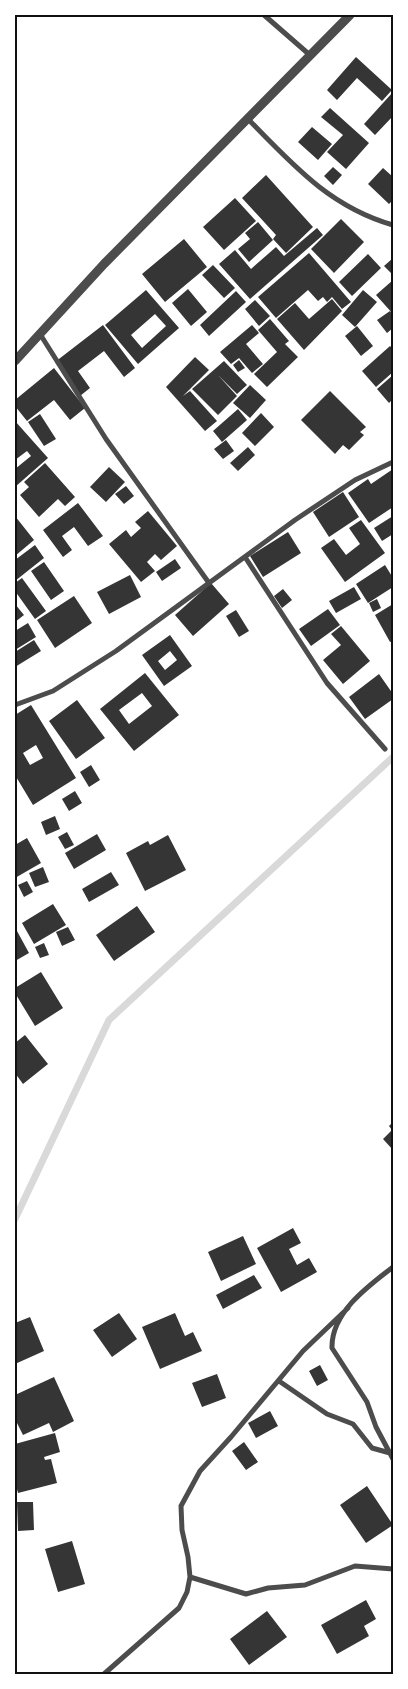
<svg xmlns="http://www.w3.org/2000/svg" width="408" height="1689" font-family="Overpass,sans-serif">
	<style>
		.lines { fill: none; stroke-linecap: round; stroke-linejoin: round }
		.stream { stroke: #d9d9d9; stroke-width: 7 }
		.building { fill: #353535; fill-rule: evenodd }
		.minor { stroke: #4c4c4c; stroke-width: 5 }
		.tertiary { stroke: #4c4c4c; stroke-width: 9 }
		.neatline { fill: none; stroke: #111; stroke-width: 2 }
	</style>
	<rect width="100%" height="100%" fill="#fff"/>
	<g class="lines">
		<path class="stream" d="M15 1219 109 1020 393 757"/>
	</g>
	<path class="building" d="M356 57 392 90 382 101 357 78 337 100 327 90Z
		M393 92V116L375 135 364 124Z
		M330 108 369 143 346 169 327 152 343 135 321 117Z
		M312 127 332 144 318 160 298 142Z
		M333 167 342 175 333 185 324 176Z
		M383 168 393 177V200L389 204 368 184Z
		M266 175 313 227 286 253 273 239 276 235 242 198Z
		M235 198 256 221 224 250 203 227Z
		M341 219 364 242 334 273 311 249Z
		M258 222 273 240 249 262 238 249 250 239 245 233Z
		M317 228 323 235 250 299 219 264 235 250 251 269 276 247 284 256Z
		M184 239 207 267 165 302 142 274Z
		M309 253 351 302 342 309 332 297 327 302 323 297 318 301 308 290 276 318 258 297Z
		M368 254 381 268 352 296 339 282Z
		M393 258V275L384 266Z
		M213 265 235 288 224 298 202 275Z
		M393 280V314L376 295Z
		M188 289 207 312 191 326 172 303Z
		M146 290 179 328 138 364 105 325ZM155 314 166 326 142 348 131 335Z
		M363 290 377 302 355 327 342 315Z
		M236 291 246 302 209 336 200 325Z
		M332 299 342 311 304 350 277 319 295 303 309 319Z
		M255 300 270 316 259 326 245 309Z
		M390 311 393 315V328L387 333 377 320Z
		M270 319 289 341 285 344 298 357 267 387 254 374 277 352 258 330Z
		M103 325 135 368 124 377 104 351 78 371 90 388 80 396 55 362Z
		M252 325 259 333 246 344 263 364 252 373 239 358 231 364 220 352Z
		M357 326 373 346 361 356 345 336Z
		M390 346 393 349V372L376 387 362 371Z
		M195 357 209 370 183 396 190 391 217 421 205 431 166 387Z
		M239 360 245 368 238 372 233 365Z
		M224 361 247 385 237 394 218 375 237 396 218 415 192 389Z
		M54 368 85 408 70 420 54 400 27 421 15 406V400Z
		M393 375V399L389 403 377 389Z
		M250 385 266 400 250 418 233 403Z
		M330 391 366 427 360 432 364 435 349 450 343 445 335 454 301 420Z
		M238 409 247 420 222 442 213 431Z
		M261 413 274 427 255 446 242 433Z
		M40 414 56 439 44 446 28 422Z
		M15 421 48 458 15 487V469L31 456 27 451 15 460Z
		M226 440 234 451 223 459 214 449Z
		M248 447 255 455 238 471 230 463Z
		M45 463 75 497 65 506 58 499 39 517 20 495 29 487 24 482Z
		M109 467 125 482 106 502 90 487Z
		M393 469V507L369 523 348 493 368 479 371 484Z
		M126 486 134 496 124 504 115 494Z
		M343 492 359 517 329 537 313 512Z
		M78 503 103 536 88 546 74 527 62 536 72 550 63 557 43 530Z
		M148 511 177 546 161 560 155 554 147 562 155 571 141 582 109 544 126 530 131 537 141 528 135 522Z
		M15 516 34 540 15 556Z
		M393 516V534L382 541 374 528Z
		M361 520 385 553 345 582 321 548 334 539 346 555 360 544 349 528Z
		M288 532 301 553 263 577 250 556Z
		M35 545 44 558 15 581V560Z
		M175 559 181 568 162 581 156 572Z
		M44 562 64 591 51 600 31 571Z
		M385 565 393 578V587L368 603 356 584Z
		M130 575 141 597 109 614 97 592Z
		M22 578 46 611 35 619 15 591V583Z
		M211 583 229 604 193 636 175 615Z
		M354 587 361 599 336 613 329 601Z
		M283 589 292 600 282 608 274 596Z
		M74 596 92 623 55 648 37 620Z
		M377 599 381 608 373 612 369 603Z
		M15 604 24 615 15 622Z
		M393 604V641L390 642 375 615Z
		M328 609 340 625 311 646 299 629Z
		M236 610 249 631 239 637 226 616Z
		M28 623 36 637 15 650V631Z
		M341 626 370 661 343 684 323 660 341 645 331 634Z
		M170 635 192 666 164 686 142 655ZM170 651 177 660 165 670 158 661Z
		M34 640 41 651 15 667V652Z
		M145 673 179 715 134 751 100 709ZM142 693 152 706 129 724 119 710Z
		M379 674 393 694V699L365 719 349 697Z
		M77 700 105 738 76 759 49 721Z
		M31 705 76 778 33 805 15 775V715ZM36 745 43 758 30 765 23 753Z
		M91 765 100 780 89 787 80 772Z
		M75 791 82 803 69 811 62 799Z
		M55 816 60 829 46 835 41 822Z
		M67 832 74 845 65 849 58 837Z
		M97 834 106 850 74 869 65 853Z
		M168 835 186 870 145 891 126 853 148 841 150 845Z
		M27 838 41 863 15 878V845Z
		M43 867 49 882 35 887 29 873Z
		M111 872 119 885 89 902 82 889Z
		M27 881 33 892 24 897 18 885Z
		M53 904 66 925 34 944 22 923Z
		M137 906 155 932 114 961 96 935Z
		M68 927 75 940 62 946 56 932Z
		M17 931 29 953 15 961V932Z
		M44 943 49 955 40 958 35 947Z
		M41 972 63 1008 35 1026 15 993V988Z
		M25 1035 48 1064 23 1084 15 1073V1043Z
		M393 1122V1150L383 1139 392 1130 389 1126Z
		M293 1228 301 1243 289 1249 297 1265 309 1258 317 1272 281 1292 257 1248Z
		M243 1236 256 1264 221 1281 208 1252Z
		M254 1275 262 1288 223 1309 216 1295Z
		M119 1313 137 1339 112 1357 93 1330Z
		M175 1313 185 1336 193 1332 202 1351 160 1369 142 1327Z
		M30 1317 44 1351 15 1364V1323Z
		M320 1365 328 1380 317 1386 309 1371Z
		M217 1374 226 1398 202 1407 192 1383Z
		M54 1377 74 1421 53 1432 49 1423 23 1435 15 1419V1395Z
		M270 1411 278 1426 256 1438 248 1423Z
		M55 1433 60 1452 44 1457 45 1460 51 1459 57 1483 18 1493 15 1481V1444Z
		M244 1442 258 1462 246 1470 232 1451Z
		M367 1486 393 1525 366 1543 340 1505Z
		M17 1502H33L34 1530 18 1531Z
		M72 1541 85 1584 58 1592 45 1549Z
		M366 1600 376 1619 364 1626 369 1636 337 1654 321 1625Z
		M267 1611 287 1637 249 1665 230 1639Z"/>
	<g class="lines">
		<path class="minor" d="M264 15 311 56
			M248 119C293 165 330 207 393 225
			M40 334 106 439 209 583
			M245 557 327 683 385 749
			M15 705 53 691 116 651 295 520 355 480 393 462
			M393 1267C368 1286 331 1313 332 1348L367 1402 376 1427 393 1459
			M279 1381 327 1414 353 1424 372 1448 390 1453
			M190 1577 246 1594 268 1588 305 1585 355 1566 393 1569
			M104 1674 179 1608 187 1592 190 1577 188 1557 182 1530 181 1506 200 1471 231 1437 303 1351 348 1308"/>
		<path class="tertiary" d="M15 361 104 264 350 15"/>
	</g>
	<rect width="408" height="1689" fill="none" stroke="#ffffff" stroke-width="32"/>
	<rect x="16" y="16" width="376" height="1657" class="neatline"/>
</svg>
